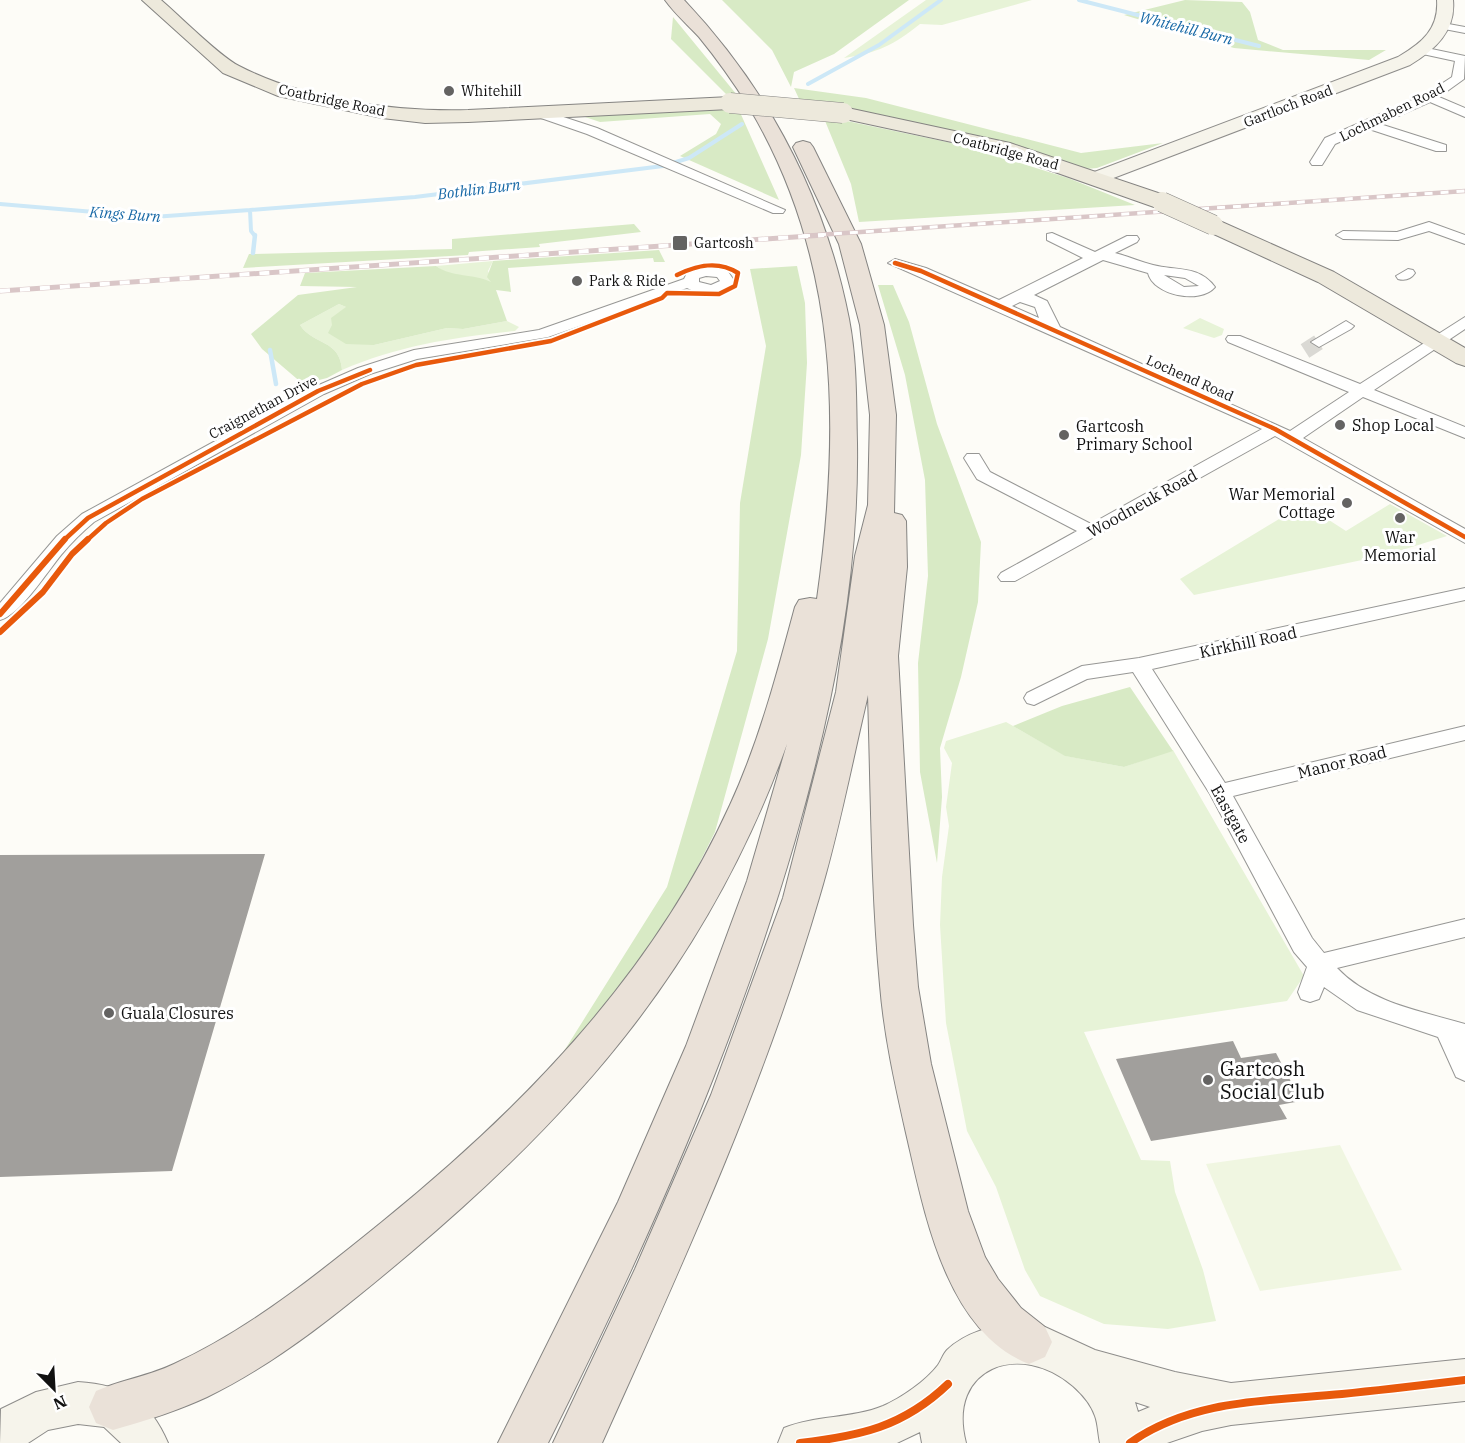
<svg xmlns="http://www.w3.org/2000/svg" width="1465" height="1443" font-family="'IBM Plex Serif',serif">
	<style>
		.green { fill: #e7f3d7 }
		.forest { fill: #d8eac5 }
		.pitch { fill: #f0f6e1 }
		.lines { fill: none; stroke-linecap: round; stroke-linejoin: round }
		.stream-far1 { stroke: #cde8f7; stroke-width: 4 }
		.stream { stroke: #cde8f7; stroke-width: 4.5 }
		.building { fill: #a19f9c }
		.street-tunnel { stroke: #dad9d4; stroke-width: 16; stroke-dasharray: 16 8; stroke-linecap: butt }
		.street-casing { stroke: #979795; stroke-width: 2 }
		.secondary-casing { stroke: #8e8d8b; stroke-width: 2 }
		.primary-casing { stroke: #858482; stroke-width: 2 }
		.highway-casing { stroke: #858482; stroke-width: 2 }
		.street { fill: #fffffe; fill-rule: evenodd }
		.secondary { fill: #f6f4eb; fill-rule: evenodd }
		.primary { fill: #ede9dc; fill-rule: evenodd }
		.highway { fill: #eae1d8; fill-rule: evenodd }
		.rail-far1-casing { stroke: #d9c6c7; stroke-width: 4.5 }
		.rail-casing { stroke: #d9c6c7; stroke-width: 5 }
		.rail-far1 { stroke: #fff; stroke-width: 3; stroke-dasharray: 8; stroke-linecap: butt }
		.rail { stroke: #fff; stroke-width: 4; stroke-dasharray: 10; stroke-linecap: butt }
		.primary-bridge-casing { stroke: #858482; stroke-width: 21; stroke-linecap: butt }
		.primary-bridge { stroke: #ede9dc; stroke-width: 20 }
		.cycleway-far2-casing { stroke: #fff; stroke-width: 8 }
		.cycleway-far1-casing { stroke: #fff; stroke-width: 10 }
		.cycleway-casing { stroke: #fff; stroke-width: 11 }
		.cycleway-far2 { stroke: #e8590c; stroke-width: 4.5 }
		.cycleway-far1 { stroke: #e8590c; stroke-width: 6 }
		.cycleway { stroke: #e8590c; stroke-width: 8 }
		.poi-dot { fill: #646362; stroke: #fff; stroke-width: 2 }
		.labels { text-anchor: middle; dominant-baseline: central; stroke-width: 6; stroke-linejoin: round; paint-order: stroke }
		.far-poi-label { font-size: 14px; fill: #111; stroke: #fff; text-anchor: start }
		.far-street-label { font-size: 14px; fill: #111; stroke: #fff }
		.far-water-label { font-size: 15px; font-style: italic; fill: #1768a6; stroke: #fff }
		.poi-label { font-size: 16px; fill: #111; stroke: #fff; text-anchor: start }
		.street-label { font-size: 16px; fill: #111; stroke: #fff }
		.near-poi-label { font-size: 20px; fill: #111; stroke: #fff; text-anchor: start }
	</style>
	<rect width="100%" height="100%" fill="#fdfcf7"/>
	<path class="green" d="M926 0H1032L942 25 920 24C894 45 877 53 844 58Z
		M493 261 488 271 493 283 447 273 436 266Z
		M339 304 346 307 374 345 447 328 463 329 507 321 519 327 515 331C455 337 397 346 342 370 340 339 314 346 300 325Z
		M1200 318 1224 329 1222 335 1214 338 1183 328Z
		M1304 504 1346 531 1390 504 1447 536 1386 555 1194 595 1180 579Z
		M1006 722 1066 756 1124 767 1173 750 1304 976 1287 1001 1084 1032 1141 1160 1170 1161 1175 1192 1203 1270 1216 1321 1168 1329 1104 1324 1040 1296 1025 1270 996 1187 967 1131 946 1023 940 925 942 877 949 826 946 807 952 763 944 748 946 741Z"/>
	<path class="forest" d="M722 0H909L834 54 794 72 791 87 772 50Z
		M1185 0 1242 2 1250 12 1258 40 1283 50H1386L1369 60 1234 48 1124 15Z
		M673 17 737 95H727L671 39Z
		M794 88 866 98 1081 153 1163 143 1097 168 1086 169 995 140 800 101Z
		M708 109 739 110 779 200 680 156 716 134 721 124 710 114 600 122 579 115Z
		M823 116 966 146 1068 178 1135 205 859 222 851 184Z
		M634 224 641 232 539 244 540 247 469 252 468 255 243 268 249 254 452 249V239Z
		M659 250 665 262H654L653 258 508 268 511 292 496 290 507 321 463 329 447 328 374 345 346 344 328 333 332 325 331 318 346 307 339 304 300 325C314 346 340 339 342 370L327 378 303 384 262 349 251 334 298 295 357 287 300 286 305 273 436 266C453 278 473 273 491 282L487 277 493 261Z
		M797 266 805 303 807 363 801 455 768 639 715 832 633 995 559 1059 667 887 737 651 740 503 766 346 750 269Z
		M878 285H893L909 322 937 424 981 542 978 602 961 677 940 748 942 797 937 863 920 772 918 663 928 576 925 480 905 375Z
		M1130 687 1173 751 1124 767 1065 756 1013 726 1062 706Z"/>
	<path class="pitch" d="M1340 1145 1402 1270 1260 1291 1206 1164Z"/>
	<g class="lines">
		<path class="stream-far1" d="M1079 0 1259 46
			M808 84 879 45 941 0
			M0 204 153 217 250 210
			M255 236 251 231 250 210 415 197 663 166 689 158 742 124"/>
		<path class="stream" d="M253 253 255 235
			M270 350 276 384"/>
	</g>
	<path class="building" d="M265 854 172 1171 0 1177V855Z
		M1233 1041 1241 1058 1276 1053 1301 1101 1279 1105 1287 1119 1151 1141 1116 1059Z"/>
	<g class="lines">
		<path class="street-tunnel" d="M1305 351 1319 342"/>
		<g class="street-casing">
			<path id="street" d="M1443 23 1465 27V33L1439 28V24Z
				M1422 47 1465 56 1464 79 1439 97 1465 108V117L1430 102 1380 124 1446 145V151H1436L1369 129 1335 144 1322 165H1312L1310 162 1325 138 1426 94 1452 77 1455 61 1418 53 1416 51Z
				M542 110 597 128 785 210 783 213H773L587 134 538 117V111Z
				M1429 222 1465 235V244L1429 231 1398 240 1343 239 1336 235 1343 231 1397 232Z
				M1052 233 1095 252 1127 236H1137L1139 239 1137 242 1115 253C1128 256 1140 262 1153 265 1176 271 1199 265 1215 287 1200 305 1153 295 1148 273L1103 260 1034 295 1047 301 1060 327 1290 431 1349 392 1228 342 1226 339 1228 336H1240L1360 384 1465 317V329L1374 390 1465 427V438L1363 397 1303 438 1465 529V543L1275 436 1015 581H1001L998 577 1001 573 1077 531 977 479 964 458 967 454H979L990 472 1091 524 1262 429 888 263 895 259 926 268 999 300 1083 258 1047 240V234ZM1164 275 1185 278 1199 286 1184 287ZM1020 302 1035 307 1039 318 1012 306Z
				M705 267 727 270 735 282C723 297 703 296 687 288L548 337 417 359 370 374 324 394 94 522C82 532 71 543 61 555 47 572 20 615 0 620V603L57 536 82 514 312 388 358 368 414 350 539 330 684 279 687 273ZM706 276 717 277 720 281 711 285 699 282V278Z
				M1408 269 1413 270 1415 273C1411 279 1405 281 1398 279L1396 276Z
				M1346 321 1354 326 1351 329 1319 347 1311 342Z
				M1465 588V600L1152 669 1225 783 1465 726V740L1233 796 1312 938 1324 953 1465 919V937L1337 968C1370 1003 1421 1011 1465 1024V1081L1456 1077 1438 1037 1357 1010 1324 987 1319 999 1310 1002 1301 999 1298 992 1307 967 1294 952 1210 794 1133 672 1087 679 1034 705 1027 703 1024 698 1027 693 1082 666 1139 658Z"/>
		</g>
		<g class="secondary-casing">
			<path id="secondary" d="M1437 0H1453C1456 31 1435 50 1410 65L1103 182H1089L1086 178 1089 174 1398 57C1422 43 1439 29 1437 0Z
				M1014 1322 1045 1327 1095 1350 1175 1372 1231 1383 1465 1359V1401L1231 1425 1202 1431 1167 1443H1100C1098 1434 1098 1424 1095 1416 1091 1404 1082 1394 1073 1386 1021 1341 946 1366 966 1443H922L920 1432 897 1443H778L784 1428C816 1415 851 1419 883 1406 901 1398 926 1381 938 1365 941 1361 943 1354 947 1350 966 1332 990 1327 1014 1322ZM1135 1402 1150 1407 1138 1412Z
				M78 1382C124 1385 150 1400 168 1443H121L104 1427 78 1424 48 1430 28 1443H0L1 1409 36 1392Z"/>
		</g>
		<g class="primary-casing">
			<path id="primary" d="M142 0H161C181 17 218 55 239 66 305 100 394 112 468 110L730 97 740 103 730 109 468 122 425 123 382 118 278 96 223 73Z
				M843 107 1010 143 1170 197 1173 202 1170 207H1154L998 152 836 117 833 113 836 109Z
				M1213 218 1334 272 1465 348V366L1456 363 1318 282 1205 230 1202 225 1205 220Z"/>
		</g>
		<g class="highway-casing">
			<path id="highway" d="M665 0H684C769 90 825 197 849 319 857 360 856 402 857 443 859 578 832 711 795 840 734 1050 645 1249 548 1443H498L618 1202 686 1046 747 881 787 744C709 959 583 1107 410 1253 347 1306 281 1361 207 1397 177 1411 145 1421 113 1430L96 1423 89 1407 96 1391C121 1380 149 1376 174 1364 250 1329 318 1274 382 1222 524 1107 653 974 730 805 759 742 777 674 795 607L799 600 810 598 817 599C841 428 840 260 749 107 734 83 717 59 699 37 688 25 675 14 665 0Z
				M803 141 810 143 813 147 861 244 884 325 896 415 894 513 902 515 906 521 907 567 898 656 913 925 918 987 931 1064 968 1211 985 1257 998 1279 1021 1308 1045 1327 1052 1342 1045 1357 1029 1364C945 1331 924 1210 906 1133 895 1084 884 1035 880 985 871 889 871 791 868 695 852 762 839 832 819 898 764 1086 682 1265 602 1443H553L635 1269 711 1095 783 898 836 692 855 556 868 505 870 415 860 325 839 244 793 147 796 143Z"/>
		</g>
		<use href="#street" class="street"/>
		<use href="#secondary" class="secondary"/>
		<use href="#primary" class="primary"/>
		<use href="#highway" class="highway"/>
		<g class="rail-far1-casing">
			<path id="rail-far1" d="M802 236 1465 191"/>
		</g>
		<g class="rail-casing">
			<path id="rail" d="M0 291 824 235"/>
		</g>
		<use href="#rail-far1" class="rail-far1"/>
		<use href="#rail" class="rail"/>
		<g class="primary-bridge-casing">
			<path id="primary-bridge" d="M730 103 843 113
				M1162 202 1213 225"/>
		</g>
		<use href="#primary-bridge" class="primary-bridge"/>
		<g class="cycleway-far2-casing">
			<path id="cycleway-far2" d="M895 263 921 271 1275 429 1465 537
				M63 541 88 518 318 391 370 370
				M86 541 106 523 142 499 362 384 416 365 551 341 662 298 667 293 719 294 735 286 738 273C718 260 697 265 677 275"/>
		</g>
		<g class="cycleway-far1-casing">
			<path id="cycleway-far1" d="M0 614 65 539
				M0 632 43 592 72 554 88 539"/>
		</g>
		<g class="cycleway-casing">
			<path id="cycleway" d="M800 1443C860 1436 903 1427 948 1384
				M1130 1443C1192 1399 1269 1401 1342 1394 1383 1390 1424 1385 1465 1380"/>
		</g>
		<use href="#cycleway-far2" class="cycleway-far2"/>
		<use href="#cycleway-far1" class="cycleway-far1"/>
		<use href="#cycleway" class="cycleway"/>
	</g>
	<g class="poi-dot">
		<circle cx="449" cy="91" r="6"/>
		<rect x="672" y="235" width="16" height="16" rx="3"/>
		<circle cx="577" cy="281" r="6"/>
		<circle cx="1340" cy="425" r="6"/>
		<circle cx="1064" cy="435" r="6"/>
		<circle cx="1347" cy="503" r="6"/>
		<circle cx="1400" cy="518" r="6"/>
		<circle cx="109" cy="1013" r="6"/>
		<circle cx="1208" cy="1080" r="6"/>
	</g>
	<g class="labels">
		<g class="far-poi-label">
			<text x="461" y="91">Whitehill</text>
			<text x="694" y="243">Gartcosh</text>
			<text x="589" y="281">Park &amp; Ride</text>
		</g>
		<g class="far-street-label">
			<text transform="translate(332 100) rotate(12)">Coatbridge Road</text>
			<text transform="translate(1288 106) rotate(-21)">Gartloch Road</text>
			<text transform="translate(1392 112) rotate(-26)">Lochmaben Road</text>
			<text transform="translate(1006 151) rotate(15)">Coatbridge Road</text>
			<text transform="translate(1190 378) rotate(24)">Lochend Road</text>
			<text transform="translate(263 407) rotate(-28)">Craignethan Drive</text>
		</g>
		<g class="far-water-label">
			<text transform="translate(1186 28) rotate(14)">Whitehill Burn</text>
			<text transform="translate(479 189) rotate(-7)">Bothlin Burn</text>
			<text transform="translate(125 214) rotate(4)">Kings Burn</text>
		</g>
		<g class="poi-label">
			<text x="1352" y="425">Shop Local</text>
			<text x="1076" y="426">Gartcosh<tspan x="1076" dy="18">Primary School</tspan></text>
			<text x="1335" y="494" text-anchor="end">War Memorial<tspan x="1335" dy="18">Cottage</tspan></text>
			<text x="1400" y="537" text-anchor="middle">War<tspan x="1400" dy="18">Memorial</tspan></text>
			<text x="121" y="1013">Guala Closures</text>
		</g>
		<g class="street-label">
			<text transform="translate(1142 503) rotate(-29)">Woodneuk Road</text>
			<text transform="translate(1248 642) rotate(-12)">Kirkhill Road</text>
			<text transform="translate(1342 762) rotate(-14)">Manor Road</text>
			<text transform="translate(1231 814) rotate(61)">Eastgate</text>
		</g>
		<g class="near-poi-label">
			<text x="1220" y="1068">Gartcosh<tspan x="1220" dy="23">Social Club</tspan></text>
		</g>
	</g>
	<g transform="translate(54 1389) rotate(156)" stroke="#ffffff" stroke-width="4.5" paint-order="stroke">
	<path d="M0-4.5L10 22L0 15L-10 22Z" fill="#111111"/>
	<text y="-9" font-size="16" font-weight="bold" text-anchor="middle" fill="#111111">N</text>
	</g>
</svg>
